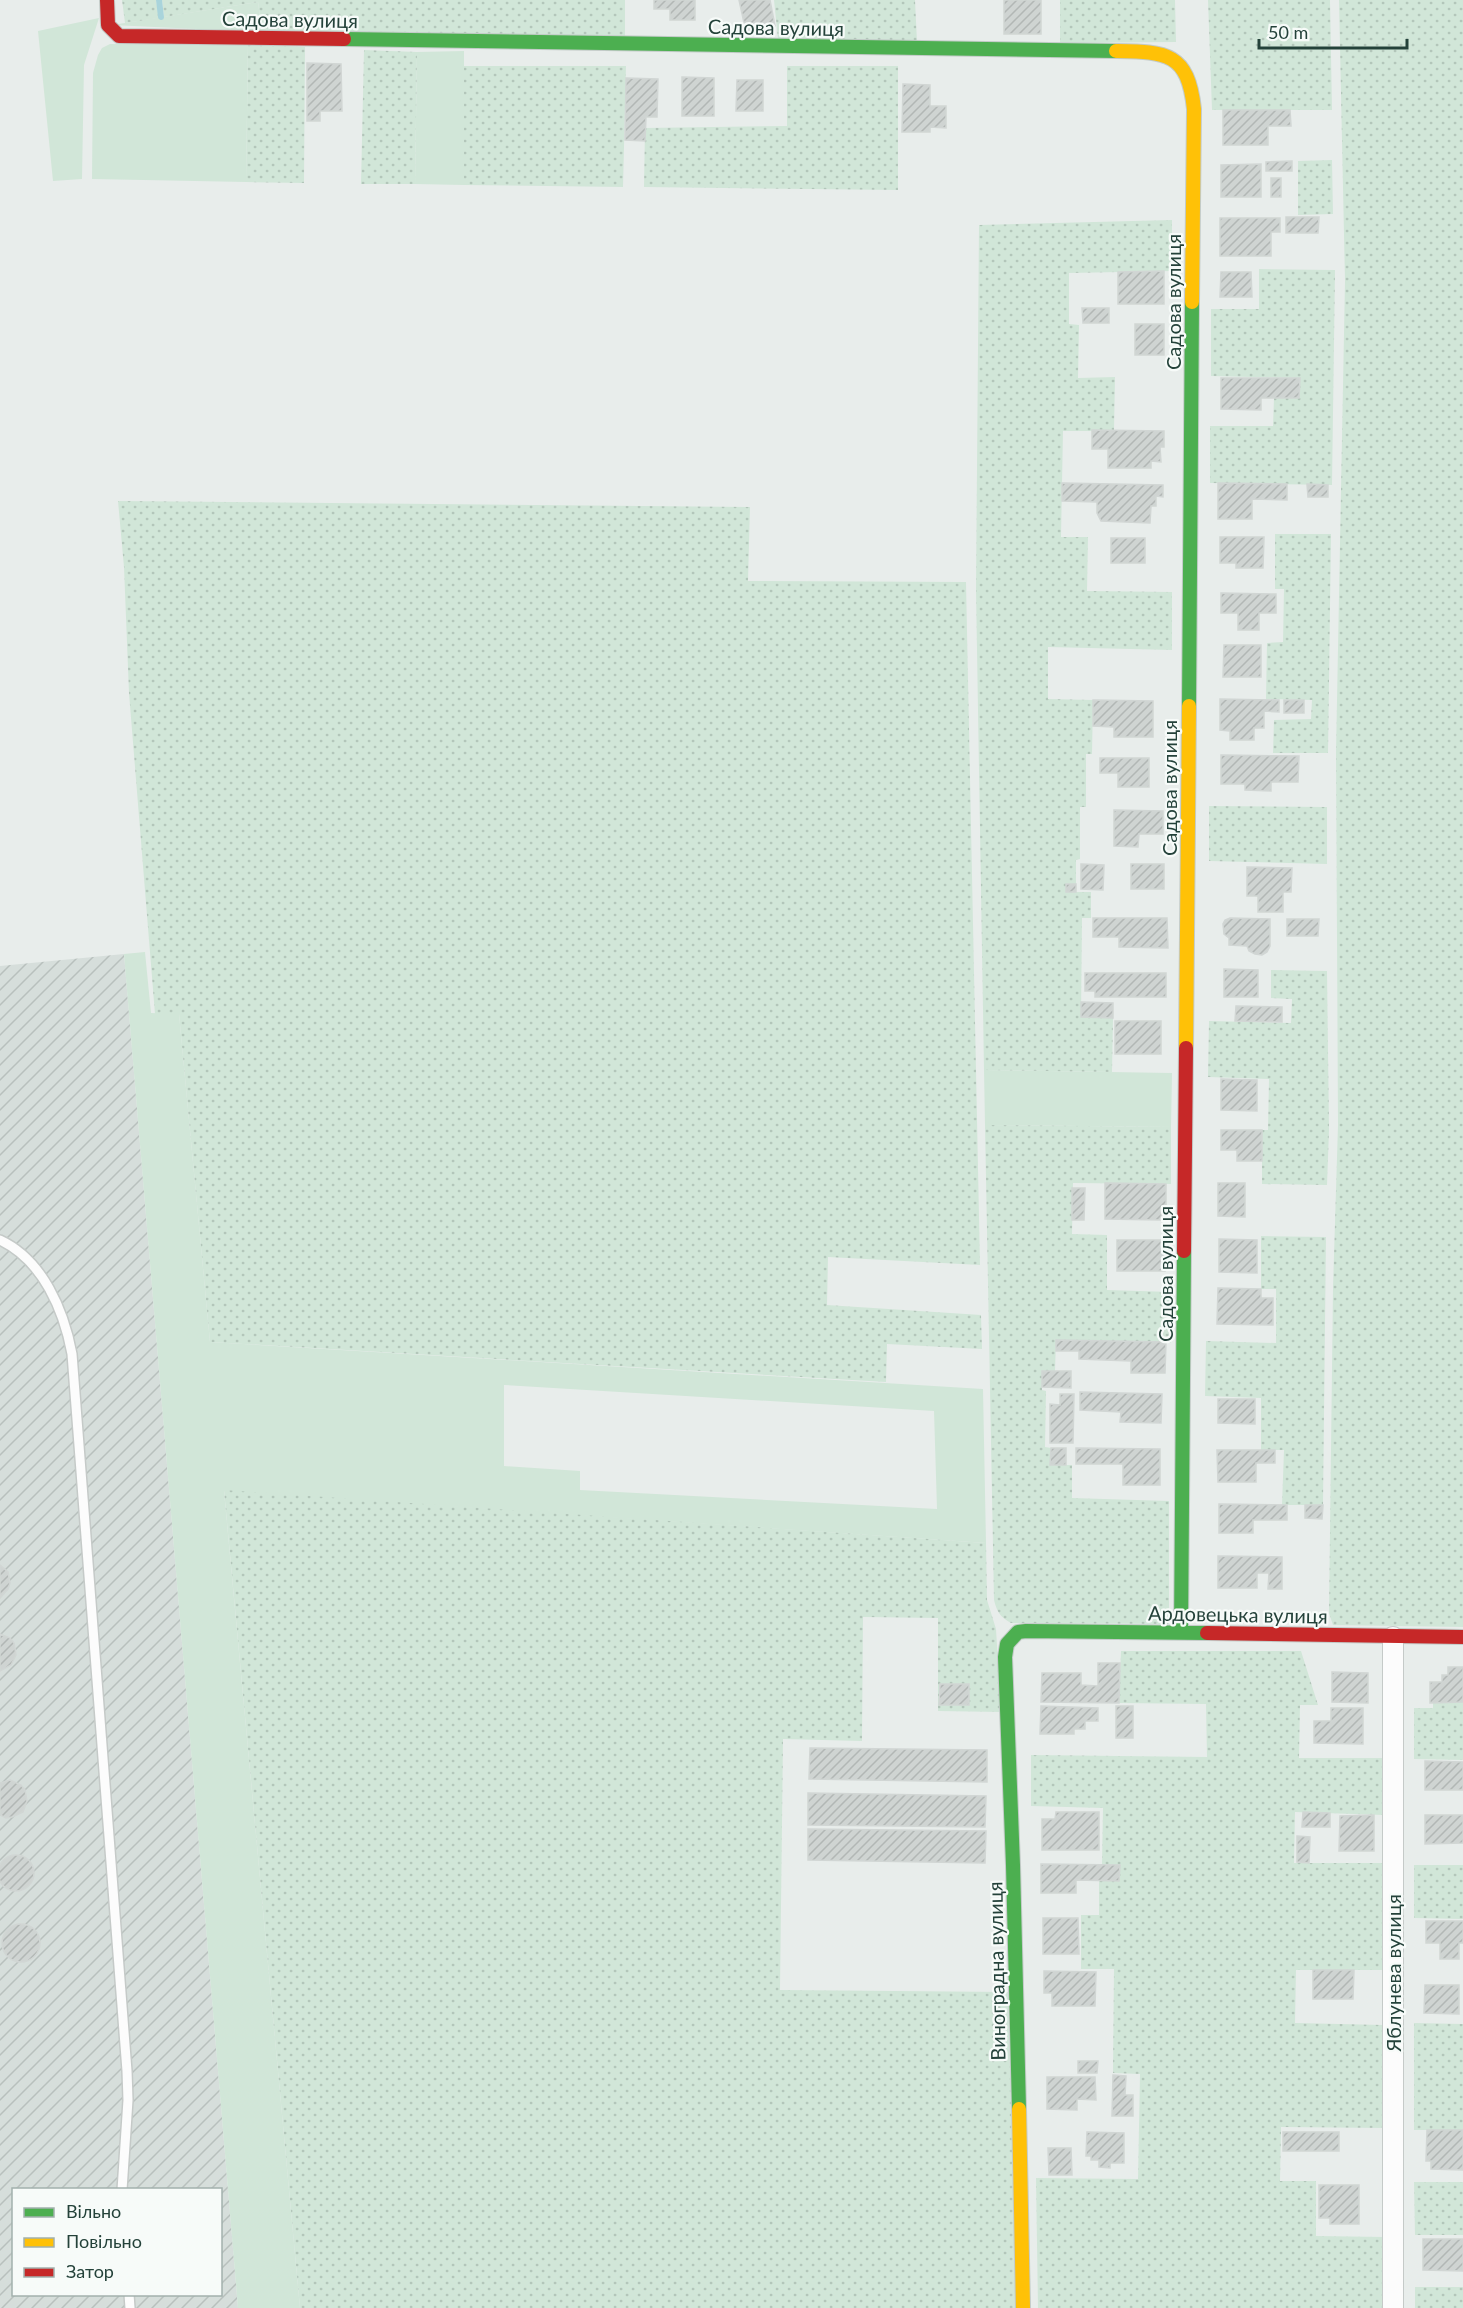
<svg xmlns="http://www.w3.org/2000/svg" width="1463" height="2308" font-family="Lato,sans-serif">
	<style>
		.industrial { fill: url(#industrial-furrows); fill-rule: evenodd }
		.grass { fill: #d1e6d8; fill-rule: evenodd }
		.garden { fill: url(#garden-dots) }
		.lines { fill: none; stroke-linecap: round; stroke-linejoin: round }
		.stream { stroke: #a9d4db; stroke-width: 6 }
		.building { fill: url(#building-hatch); stroke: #d1d6d4; stroke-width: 1.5 }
		.lane-casing { stroke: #c5cac8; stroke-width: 12 }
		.street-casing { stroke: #c5cac8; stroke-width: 22 }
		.fast-casing { stroke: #c3cbc8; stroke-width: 16 }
		.slow-casing { stroke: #c3cbc8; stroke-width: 16 }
		.jam-casing { stroke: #c3cbc8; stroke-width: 16 }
		.lane { stroke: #fcfcfc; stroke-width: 9 }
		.street { stroke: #fcfcfc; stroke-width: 20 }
		.fast { stroke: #4caf50; stroke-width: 14 }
		.slow { stroke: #ffc107; stroke-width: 14 }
		.jam { stroke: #c62828; stroke-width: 14 }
		.labels { text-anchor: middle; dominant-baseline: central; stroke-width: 4.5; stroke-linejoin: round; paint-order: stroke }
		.street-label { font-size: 20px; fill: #24423a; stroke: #f7fbf9 }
	</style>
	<defs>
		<pattern id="industrial-furrows" width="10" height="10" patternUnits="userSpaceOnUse" patternTransform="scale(1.5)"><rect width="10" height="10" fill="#d6dedb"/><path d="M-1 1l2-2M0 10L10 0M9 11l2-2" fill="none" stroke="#b8c0bd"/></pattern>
		<pattern id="garden-dots" width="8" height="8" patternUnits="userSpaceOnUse" patternTransform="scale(1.5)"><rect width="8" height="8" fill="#d1e6d8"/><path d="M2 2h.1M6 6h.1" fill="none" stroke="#b3c6ba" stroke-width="1.8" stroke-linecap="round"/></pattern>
		<pattern id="building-hatch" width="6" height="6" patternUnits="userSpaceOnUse" patternTransform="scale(1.5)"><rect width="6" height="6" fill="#cfd4d2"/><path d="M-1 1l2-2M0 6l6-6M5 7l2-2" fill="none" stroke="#b2b7b5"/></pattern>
	</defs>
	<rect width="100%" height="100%" fill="#e8edeb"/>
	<path class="industrial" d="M124 954 238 2308H0V966ZM14 2190H220V2294H14Z"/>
	<path class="grass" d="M258 2 262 32 112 25Z
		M99 18 84 65 82 179 53 181 38 31Z
		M110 44H248L246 182 92 179 93 73 98 55 102 48Z
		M464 51V185L415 184 417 52Z
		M145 952 151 1013 179 1014 210 1342 983 1389 986 1543 224 1491 300 2308H238L124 954ZM504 1385 934 1411 937 1509 580 1490V1471L504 1466Z
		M984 1070 1172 1073 1171 1127 985 1125Z"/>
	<path class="garden" d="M122 0H156L159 18 125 23Z
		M162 0H625V36L262 32 258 2 164 17Z
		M774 0H915L917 42 778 39Z
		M1060 0H1175L1176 42 1060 43Z
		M1208 0H1330L1332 110H1212Z
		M1339 0H1463V1627L1333 1625 1329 1613 1333 1288 1338 1125 1336 753 1345 281Z
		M248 44 305 47 304 183 246 182Z
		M364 50 417 52 415 184H361Z
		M464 66H626L623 187 464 185Z
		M787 66H898V190L644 187 645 128 787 126Z
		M1332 160 1333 214 1298 215V161Z
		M1172 220V271L1069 273V324L1079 325 1078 378 1115 377 1114 431H1063L1061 537H1088L1087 591 1172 592V650L1048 647V699L1093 700 1092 754H1086V807H1080V859L1076 860V884H1066V892H1091V918H1082L1081 1017 1113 1018 1112 1072 984 1070 976 590 979 225Z
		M1259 269 1335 270 1332 485 1210 483V426H1273L1274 398H1299V378L1211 376V309H1259Z
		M118 501 750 507 748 581 966 582 980 1265 828 1257 827 1305 981 1315 982 1349 887 1344 886 1382 210 1342 179 1014H155L129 693 124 567Z
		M1275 534H1331L1328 753H1273L1274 720 1311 719 1312 700 1266 699 1267 643 1283 642 1284 589H1275Z
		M1209 806 1327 807V864L1209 861Z
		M1271 970 1327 971 1329 1130 1327 1185 1262 1184V1130H1268L1269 1079 1208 1077 1209 1021 1291 1023 1292 999 1271 998Z
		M985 1125 1171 1127V1184L1073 1183 1072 1234 1107 1235V1290L1171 1292V1343L1056 1340 1055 1371H1042V1390L1046 1391 1045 1447 1051 1448V1465H1072V1498L1169 1501V1624L1011 1623C1000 1617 997 1612 994 1600Z
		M1261 1236 1326 1237 1323 1505H1282L1284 1450H1261V1398L1205 1396 1206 1341 1276 1343V1289H1261Z
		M224 1490 986 1543 987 1600 996 1629 1001 1712 938 1711V1618L863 1617 862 1741 783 1739 780 1990 1008 1992 1016 2308H300Z
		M1121 1651H1301L1318 1705H1300L1299 1758H1383V1815L1295 1812 1294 1863H1383L1384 1970H1296L1295 2023 1384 2025V2128L1281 2127 1280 2181H1316V2236L1385 2237V2308H1038L1036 2178 1138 2179 1140 2074 1113 2073 1114 1969H1081V1915H1099V1881L1119 1880V1865H1102L1103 1808 1031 1806V1755L1207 1757 1206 1704 1119 1703Z
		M1463 1702V1760L1414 1759V1708H1433V1703Z
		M1414 1865H1463V1919L1414 1918Z
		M1414 2023 1463 2024V2130H1414Z
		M1414 2182H1463V2235H1415Z
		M1415 2287H1463V2308H1415Z"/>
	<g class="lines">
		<path class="stream" d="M159 0 161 17"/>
	</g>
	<path class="building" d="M654 0H695V20H670V9H654Z
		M739 0H770L775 26 746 32Z
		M1004 0H1041V34H1004Z
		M307 63 341 64 342 111H320V121H307Z
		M682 77 714 78V116H682Z
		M626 78 658 79 657 117H646L645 141 625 140Z
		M737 80H763V111H736Z
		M903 84 930 85V106H946V128L930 127V132H902Z
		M1223 110H1290L1291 126H1268V145H1223Z
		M1292 161V171H1266V162Z
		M1261 164V197H1221V165Z
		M1271 178H1281V197H1271Z
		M1286 217H1319L1318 233H1286Z
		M1220 218H1280V232H1271V256H1220Z
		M1164 271V304H1118V272Z
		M1221 272H1251L1252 297H1220Z
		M1082 308H1109V323H1083Z
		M1135 324H1164V355H1135Z
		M1221 378H1300L1299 398H1261V410L1221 409Z
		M1092 430 1164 431V447H1160L1161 462 1151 461V468H1108V449H1092Z
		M1062 483 1163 485V497L1156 496V506H1151L1150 523 1101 521 1097 513V502L1062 501Z
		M1218 483 1287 484V500L1252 499V519H1218Z
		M1307 484 1328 485V497H1308Z
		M1220 537H1264L1263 568H1236V563H1220Z
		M1111 538H1145V563H1111Z
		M1221 593 1276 594V613H1259V630H1238V613H1221Z
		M1224 645H1261V677H1223Z
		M1220 699 1279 700V712L1264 711V728H1254V740H1230V731L1220 730Z
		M1093 700 1153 701V737H1114V727L1093 726Z
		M1284 700H1304V713H1284Z
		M1221 755 1299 756 1298 782H1271V791L1245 790V784H1221Z
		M1100 758H1149V787H1118V773H1100Z
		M1114 810 1163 811V834H1139L1138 847 1114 846Z
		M1081 864 1104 865 1103 890 1081 889Z
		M1131 864H1164V889H1131Z
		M1247 867 1292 868 1291 892H1283V912H1258V896H1247Z
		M1066 884H1076V892H1066Z
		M1093 918H1167L1168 948 1119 947V937H1093Z
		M1230 918 1270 919V946L1267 952 1262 955 1255 954 1249 951 1247 946 1229 945V938L1224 934 1223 924 1225 920Z
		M1287 919H1319L1318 936H1287Z
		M1224 969 1258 970V997H1224Z
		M1085 973H1166V997H1095V991H1085Z
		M1081 1002 1113 1003V1018L1081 1017Z
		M1236 1006 1282 1007V1022L1235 1021Z
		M1115 1021H1161V1054H1115Z
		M1221 1079 1257 1080V1111L1221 1110Z
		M1221 1130H1262V1161H1237V1150H1221Z
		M1105 1183 1166 1184V1209H1162L1161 1220 1105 1219Z
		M1218 1183H1245V1217L1218 1216Z
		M1072 1188H1085L1084 1220H1072Z
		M1219 1239 1257 1240V1273L1219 1272Z
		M1117 1240H1165V1271H1117Z
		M1218 1288 1261 1289V1298H1273V1325L1217 1324Z
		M1056 1340 1166 1342 1165 1373H1131V1361L1079 1359V1351H1056Z
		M1042 1371H1071V1388L1042 1387Z
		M1080 1392 1162 1394 1161 1423 1120 1422 1121 1412 1080 1410Z
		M1060 1394H1074L1073 1443H1050V1404L1060 1405Z
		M1218 1399H1255V1424L1218 1423Z
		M1051 1448H1066V1465H1050Z
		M1076 1448 1160 1449V1485H1123V1464H1076Z
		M1217 1450H1275V1463H1256V1482H1218Z
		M1219 1504 1287 1505V1520H1253V1533H1219Z
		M1305 1505H1323L1322 1519 1305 1518Z
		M1218 1556 1282 1557V1589H1268L1269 1573H1257V1588H1218Z
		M0 1565 8 1572 10 1583 8 1589 0 1598Z
		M0 1634 10 1638 14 1643 16 1655 11 1665 0 1671Z
		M1098 1663H1120L1119 1703 1041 1702 1042 1673H1081V1685L1098 1686Z
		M1448 1667H1463V1702L1430 1703V1682H1442V1675H1448Z
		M1332 1672 1368 1673V1703L1332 1702Z
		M940 1684H969V1705H939Z
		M1041 1706 1098 1708V1721H1085V1729H1074V1734H1040Z
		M1116 1706H1133V1738H1116Z
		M1331 1708H1363V1744L1314 1743V1721H1331Z
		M810 1748 987 1750V1782L809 1779Z
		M1425 1761 1463 1762V1790H1425Z
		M10 1780 21 1785 25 1790 27 1801 23 1812 12 1817 6 1818 0 1815V1783Z
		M808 1793 986 1796 985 1827 808 1825Z
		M1056 1812H1099V1850H1042V1819H1055Z
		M1303 1812 1330 1813V1827H1302Z
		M1374 1815V1851H1339L1340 1816Z
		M1425 1815H1463V1843L1425 1844Z
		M808 1829 986 1831 985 1863 808 1860Z
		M1297 1836 1310 1837 1309 1863 1297 1862Z
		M-2 1873a18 18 0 1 1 36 0a18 18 0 1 1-36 0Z
		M1041 1864 1120 1865 1119 1881 1076 1880V1893H1041Z
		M1043 1918H1078L1079 1954H1043Z
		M1426 1921H1463V1943H1459V1959H1440V1943H1426Z
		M2 1943a19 19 0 1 1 38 0a19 19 0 1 1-38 0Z
		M1313 1970H1354L1353 1999H1313Z
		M1044 1971 1096 1972 1095 2006H1052V1993H1044Z
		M1425 1985H1459V2014L1424 2013Z
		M1078 2061H1098L1097 2073H1078Z
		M1113 2075 1126 2076 1125 2095H1133V2116H1112Z
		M1047 2077H1095L1096 2100 1077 2099V2110L1047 2109Z
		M1427 2130H1463V2170L1431 2169V2161H1426Z
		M1087 2132 1124 2133V2163H1110V2168L1099 2167V2160H1091V2156H1086Z
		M1283 2132H1339V2151H1283Z
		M1048 2148H1071L1072 2175H1049Z
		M1319 2185H1359V2224H1330V2218H1319Z
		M1423 2239H1463V2271L1423 2270Z"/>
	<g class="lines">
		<g class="lane-casing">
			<path id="lane" d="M0 1240C43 1260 64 1311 72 1354L127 2071 128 2100 122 2190
				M129 2294 130 2308"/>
		</g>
		<g class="street-casing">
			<path id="street" d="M1393 1637V2308"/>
		</g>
		<g class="fast-casing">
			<path id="fast" d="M344 39 1116 51
				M1189 706 1192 302
				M1181 1632 1184 1251
				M1019 2109 1013 1865 1005 1657 1007 1644 1018 1632 1026 1631 1207 1633"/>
		</g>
		<g class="slow-casing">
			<path id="slow" d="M1116 51C1166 52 1188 52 1194 109L1192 302
				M1186 1048 1189 706
				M1019 2109 1023 2308"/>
		</g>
		<g class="jam-casing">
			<path id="jam" d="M107 0 108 25 119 36 344 39
				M1184 1251 1186 1048
				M1207 1633 1463 1637"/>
		</g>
		<use href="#lane" class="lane"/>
		<use href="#street" class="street"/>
		<use href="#fast" class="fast"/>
		<use href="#slow" class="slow"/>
		<use href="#jam" class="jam"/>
	</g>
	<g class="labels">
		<g class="street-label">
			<text transform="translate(290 19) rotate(1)">Садова вулиця</text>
			<text transform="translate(776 27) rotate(1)">Садова вулиця</text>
			<text transform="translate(1173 302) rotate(-90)">Садова вулиця</text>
			<text transform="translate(1169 788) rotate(-90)">Садова вулиця</text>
			<text transform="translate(1165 1274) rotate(-90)">Садова вулиця</text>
			<text transform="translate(1238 1614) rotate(1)">Ардовецька вулиця</text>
			<text transform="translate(996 1971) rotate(-91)">Виноградна вулиця</text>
			<text transform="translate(1393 1973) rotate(-90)">Яблунева вулиця</text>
		</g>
	</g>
	<rect x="12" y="2188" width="210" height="108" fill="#f7fbf9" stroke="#a3b1ad" stroke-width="1.5"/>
	<rect x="24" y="2208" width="30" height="9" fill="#4caf50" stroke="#a3b1ad" stroke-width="1.5"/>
	<text x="66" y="2218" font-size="18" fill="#24423a">Вільно</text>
	<rect x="24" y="2238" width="30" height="9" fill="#ffc107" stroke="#a3b1ad" stroke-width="1.5"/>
	<text x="66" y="2248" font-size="18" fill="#24423a">Повільно</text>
	<rect x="24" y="2268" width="30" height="9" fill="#c62828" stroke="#a3b1ad" stroke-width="1.5"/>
	<text x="66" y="2278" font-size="18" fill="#24423a">Затор</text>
	<path d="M1259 39v9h148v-9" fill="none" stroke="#24423a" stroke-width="3"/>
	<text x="1268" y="39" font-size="18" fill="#24423a" stroke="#f7fbf9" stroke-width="4.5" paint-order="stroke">50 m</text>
</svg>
